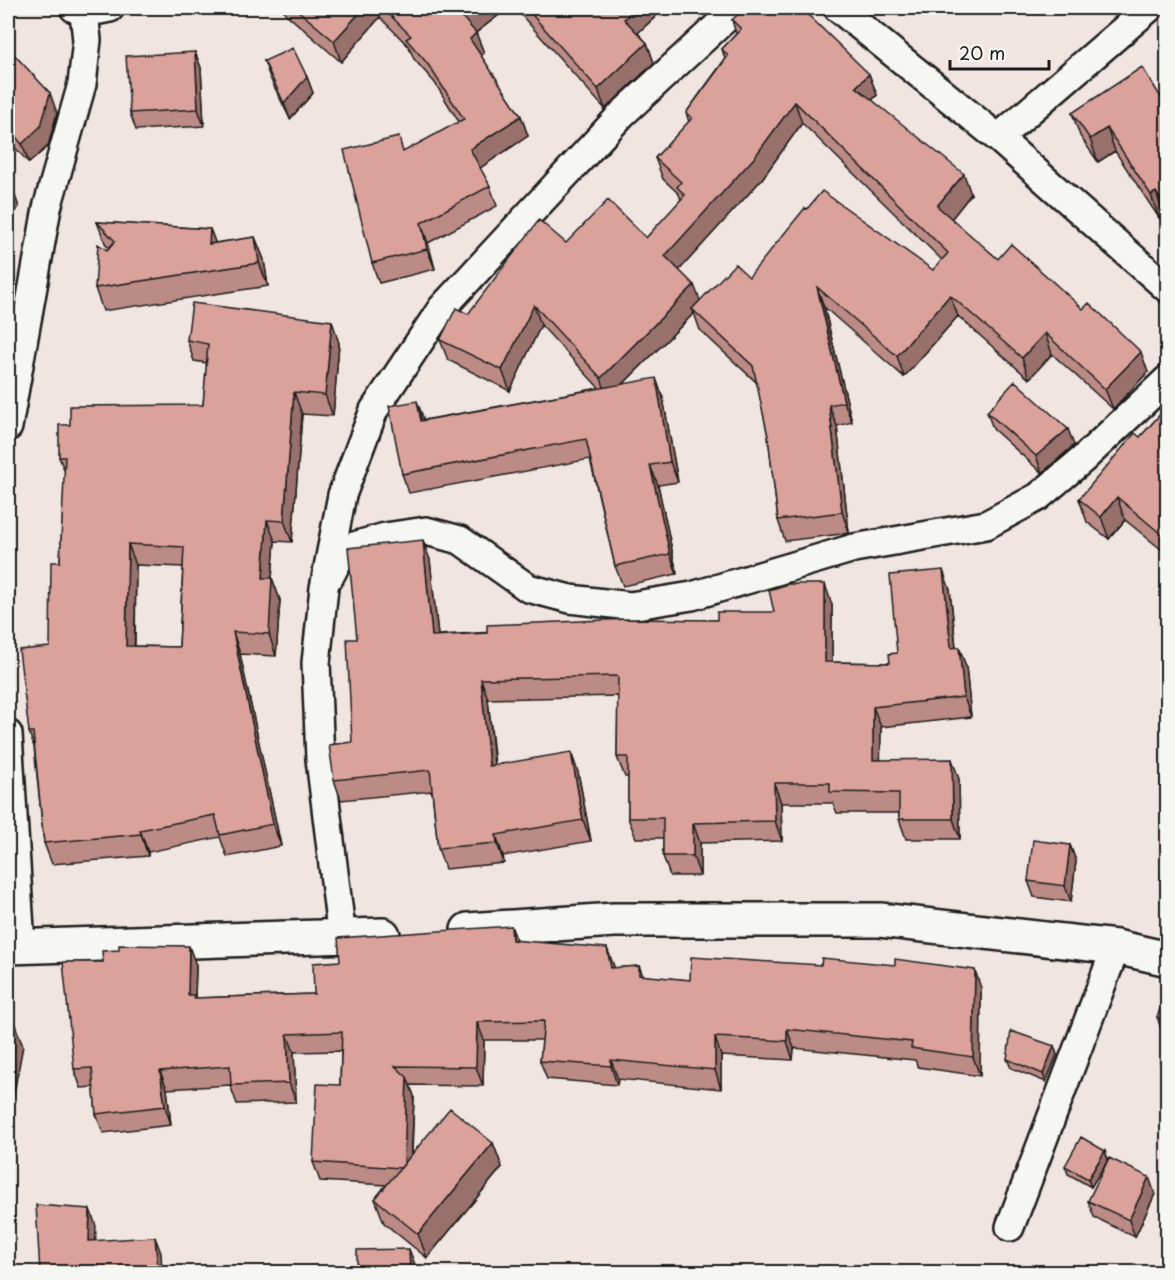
<svg xmlns="http://www.w3.org/2000/svg" width="1175" height="1280" font-family="'Playpen Sans',sans-serif">
	<style>
		.lines { fill: none; stroke-linecap: round; stroke-linejoin: round }
		.minor-casing { stroke: #1c1c1c; stroke-width: 32 }
		.tertiary-casing { stroke: #1c1c1c; stroke-width: 38 }
		.minor { stroke: #f6f6f2; stroke-width: 27 }
		.tertiary { stroke: #f6f6f2; stroke-width: 33 }
		.wall { fill: #bc8b85; stroke: #1c1c1c; stroke-width: 1.5; fill-rule: evenodd }
		.shaded-wall { fill: #99716c; stroke: #1c1c1c; stroke-width: 1.5 }
		.building { fill: #dba29b; stroke: #1c1c1c; stroke-width: 1.5; fill-rule: evenodd }
	</style>
	<rect width="100%" height="100%" fill="#f1e5e1"/>
	<filter id="ink" filterUnits="userSpaceOnUse"><feTurbulence type="fractalNoise" baseFrequency=".0167" numOctaves="2"/><feDisplacementMap in="SourceGraphic" scale="12" xChannelSelector="R" yChannelSelector="G"/><feConvolveMatrix kernelMatrix="1 2 1 2 8 2 1 2 1" color-interpolation-filters="sRGB"/></filter>
	<g filter="url(#ink)">
		<g class="lines">
			<g class="minor-casing">
				<path id="minor" d="M74 8 84 13 110 8
					M838 8 998 138 1168 289
					M998 138 1149 8
					M8 427 47 208 82 84 87 40 84 13
					M330 576 344 549 385 537 426 531 460 540 528 588 570 599 630 606 692 596 854 548 986 525 1038 497 1082 460 1168 379
					M8 734 21 946
					M342 938 320 759 316 663 324 588 342 495 374 410 442 308 622 114 737 8
					M1010 1227 1116 947"/>
			</g>
			<g class="tertiary-casing">
				<path id="tertiary" d="M468 930 614 920H880L1116 947 1168 959
					M8 947 383 935"/>
			</g>
			<use href="#minor" class="minor"/>
			<use href="#tertiary" class="tertiary"/>
		</g>
		<path class="wall" d="M283 8H508L476 33 484 53 481 56 521 116 528 136 480 168 490 186 497 206 428 243 435 269 379 283 372 263 404 152 459 122 435 83 414 59 409 47 380 17 341 62 285 13Z
			M515 8H665L638 33 647 43 654 63 605 109Z
			M732 20 869 74 877 95 872 100 971 194 951 219 998 259 1148 372 1113 409 1052 354 1029 379 958 316 904 377 824 307 852 422 837 426 849 533 785 541 778 520 768 436 757 383 700 330 694 313 623 384 663 398 678 482 658 485 677 574 623 586 615 566 590 459 409 493 402 474 424 420 599 388 541 325 510 391 448 360 440 340 468 314 566 243 646 238 681 200 679 194 663 179 655 158 689 122 686 113 725 59 722 49 736 34ZM802 123 942 260 933 270 749 277 700 301 679 270 762 179Z
			M8 48 57 113 48 146 29 163 8 140Z
			M195 52 201 68 204 126 136 130 130 113Z
			M264 61 307 77 313 93 290 119 270 78Z
			M1167 107V220L1164 215 1159 218 1115 151 1098 162 1080 136 1072 113Z
			M97 222 210 229 215 243 255 237 264 260 268 286 103 311 95 288 107 250 109 248 106 245Z
			M187 340 339 343 333 416 302 414 292 542 275 541 272 578 280 600 276 656 240 654 281 846 227 857 220 837 148 852V856L52 864 44 843 34 747 29 732 50 647 60 562 65 472 59 457 70 425 203 405 207 363 194 361ZM136 565 183 567 179 647 135 646Z
			M1167 407V554L1125 520 1109 539 1087 522 1079 499 1140 437Z
			M987 412 1074 445 1042 473 993 429Z
			M430 560 438 635 717 620 832 605V662L890 663 950 590 956 647H959L966 667 971 717 881 727 880 760 959 779 960 839H906L899 819V813H837L833 803H781L782 841 700 843V876H670L663 856V838H636L628 818V777H625L617 757 618 696 488 699 495 765 578 772 591 841 503 856 504 863 445 869 438 848 432 791 341 800 334 780 352 742 357 639Z
			M1070 845 1076 861 1071 902 1034 897 1028 881Z
			M511 926 517 941 614 968 639 966 643 976 690 980 981 988 980 1076 918 1067 915 1060 794 1048 793 1060 721 1056V1089L618 1079 617 1085 547 1079 540 1061 542 1040H484L483 1086 410 1085 414 1096 412 1154 493 1143 502 1167 427 1258 384 1223 375 1199 386 1185 320 1181 313 1162 340 1085 341 1051 294 1052 296 1102 237 1104 230 1085 167 1089 171 1125 103 1133 96 1114 94 1087 81 1088 74 1069 196 965 195 998 314 994 340 961Z
			M1167 993V1034L1162 1031 1157 1017Z
			M1167 1039V1077L1165 1076 1160 1062Z
			M1054 1046 1057 1055 1046 1082 1011 1068 1007 1059Z
			M1105 1151 1108 1160 1091 1187 1068 1174 1065 1166Z
			M1155 1194 1135 1237 1094 1217 1088 1201Z"/>
		<path class="shaded-wall" d="M364 8H377L380 17 341 62 334 41Z
			M475 8H508L470 37 462 17Z
			M636 8H665L631 39 624 19Z
			M476 33 484 53 477 59 470 39Z
			M647 43 654 63 605 109 598 89Z
			M195 52 201 68 204 126 198 109Z
			M869 74 877 95 864 108 856 87Z
			M307 77 313 93 290 119 284 103Z
			M50 93 57 113 48 146 29 163 22 144Z
			M795 102 802 123 762 179 673 277 665 256Z
			M521 116 528 136 477 170 470 149Z
			M1107 128 1115 151 1098 162 1090 139Z
			M964 174 971 194 945 227 937 206Z
			M13 190 19 207 8 223V198Z
			M1156 192 1164 215 1159 218 1151 195Z
			M421 223 428 243 435 269 427 249Z
			M210 229 219 252 209 244Z
			M255 237 264 260 268 286 259 263Z
			M694 285 702 305 692 309 694 313 608 399 601 378Z
			M817 287 824 307 852 422 844 402Z
			M950 295 958 316 904 377 897 356Z
			M534 305 541 325 510 391 502 370Z
			M332 321 339 343 333 416 325 395Z
			M1045 333 1052 354 1029 379 1022 358Z
			M1141 352 1148 372 1113 409 1105 389Z
			M656 378 663 398 678 482 670 462Z
			M294 392 302 414 292 542 284 521Z
			M417 401 424 420 421 421Z
			M829 405 837 426 849 533 842 512Z
			M1068 429 1074 445 1042 473 1036 456Z
			M650 465 658 485 677 574 670 554Z
			M1117 497 1125 520 1109 539 1101 517Z
			M267 520 275 541 272 578 280 600 276 656 269 634 263 578Z
			M423 540 430 560 440 656 432 636Z
			M128 544 136 565 134 668 126 646Z
			M943 570 950 590 958 668 951 648Z
			M825 584 832 605V682L825 662Z
			M233 632 240 654 281 846 273 824Z
			M959 647 966 667 971 717 964 697Z
			M481 679 488 699 496 786 489 766Z
			M873 707 881 727 880 781 873 760Z
			M571 752 578 772 591 841 583 820Z
			M952 759 959 779 960 839 953 819Z
			M774 783 781 803 782 841 775 821Z
			M693 823 700 843V876L693 856Z
			M140 830 148 852V856L141 834Z
			M496 835 503 856 504 863 497 843Z
			M1070 845 1076 861 1071 902 1065 886Z
			M511 926 518 945 512 940Z
			M189 946 196 965 195 997 201 1013 188 995Z
			M607 948 614 966 618 987 611 968Z
			M639 966 646 984 639 975Z
			M975 970 981 988 980 1076 973 1057Z
			M477 1022 484 1040 483 1086 476 1067Z
			M15 1025 23 1046 10 1114 8 1107V1067Z
			M787 1029 794 1048 793 1060 787 1041Z
			M287 1034 294 1052 296 1102 289 1083Z
			M715 1037 721 1056V1089L715 1070Z
			M1054 1046 1057 1055 1046 1082 1043 1074Z
			M611 1060 618 1079 617 1085 611 1066Z
			M160 1071 167 1089 171 1125 165 1106Z
			M407 1077 414 1096 410 1186 403 1168Z
			M493 1143 502 1167 427 1258 418 1234Z
			M1105 1151 1108 1160 1091 1187 1088 1179Z
			M1149 1177 1155 1194 1135 1237 1129 1220Z
			M90 1209 96 1226 95 1258 89 1241Z
			M155 1237 161 1253 162 1272H158Z
			M409 1249 418 1272H410Z"/>
		<path class="building" d="M295 8H364L334 41Z
			M383 8H475L462 17 476 33 470 39 521 116 470 149 490 186 421 223 427 249 372 263 344 150 399 137 403 152 464 119 427 63 406 39 411 36Z
			M526 8H636L624 19 647 43 598 89Z
			M744 8H801L869 74 856 87 964 174 937 206 998 259 1011 244 1083 309 1089 303 1141 352 1105 389 1045 333 1022 358 950 295 897 356 817 287 844 402 829 405 842 512 778 520 768 436 753 366 692 309 735 264 749 277 805 208 807 209 822 191 933 270 948 253 795 102 754 158 665 256 694 285 601 378 534 305 502 370 440 340 456 308 468 314 539 220 566 243 608 200 646 238 685 195 677 187 681 182 655 158 692 118 686 113 728 56 722 49 741 29 732 20Z
			M8 48 50 93 41 126 22 144 8 128Z
			M293 48 307 77 284 103 264 61Z
			M195 52 198 109 130 113 126 56Z
			M1142 67 1167 107V211L1156 192 1151 195 1107 128 1090 139 1072 113Z
			M8 187 13 190 8 198Z
			M97 222 210 229 209 244 255 237 259 263 95 288 98 244 107 250 115 241Z
			M192 303 332 321 325 395 294 392 284 521 267 520 263 578H272L269 634 233 632 273 824 220 835 215 815 140 830 141 834 44 843 33 732H29L19 650 50 647 51 562H60L65 457H59V425H70V406L203 405 208 344 187 340ZM128 544 184 547 179 647 126 646Z
			M656 378 670 462 650 465 670 554 615 566 586 439 402 474 389 406 417 401 421 421Z
			M1015 381 1068 429 1036 456 987 412Z
			M1167 407V539L1117 497 1101 517 1079 499 1135 433 1140 437Z
			M423 540 432 636 487 633V625L628 619 717 620V612H774L769 590 788 584H825V662L890 663 889 654 897 653 890 575 943 570 951 648 959 647 964 697 873 707V760L952 759 953 819H899V793L830 792V783H774L775 821 693 823V856H663V818H628V757H617L618 676 481 679 489 766 571 752 583 820 496 835 497 843 438 848 430 770 334 780 329 745 352 742 347 639H357L348 548Z
			M1033 840 1070 845 1065 886 1028 881Z
			M511 926 512 940 607 948 611 968 639 966V975L690 980 691 957 821 965 822 958 895 965V959L975 970 973 1057 911 1048 912 1042 787 1029V1041L715 1037V1070L611 1060V1066L540 1061 544 1021 477 1022 476 1067 395 1066 407 1077 404 1164 401 1168 313 1162 317 1084 340 1085 342 1032 287 1034 289 1083 231 1085 230 1066 160 1071 165 1106 96 1114 92 1068 74 1069 63 962H103L102 951 119 950V945L189 946 188 995H194V998L314 994 313 963 340 961 338 938Z
			M1167 993V1022L1157 1017Z
			M8 1023 15 1025 8 1067Z
			M1011 1031 1054 1046 1043 1074 1007 1059Z
			M1167 1039V1065L1160 1062Z
			M450 1108 493 1143 418 1234 375 1199Z
			M1081 1137 1105 1151 1088 1179 1065 1166Z
			M1109 1158 1149 1177 1129 1220 1088 1201Z
			M36 1205 90 1209 89 1241 155 1237 158 1272H40Z
			M409 1249 410 1272H357V1250Z
			M482 1268 492 1272H480Z"/>
	</g>
	<rect width="1175" height="1280" fill="none" stroke="#f6f6f2" stroke-width="30"/>
	<rect x="15" y="15" width="1145" height="1250" fill="none" stroke="#1c1c1c" stroke-width="2" filter="url(#ink)"/>
	<path d="M950 60v9h99v-9" fill="none" stroke="#1c1c1c" stroke-width="3"/>
	<text x="959" y="60" font-size="18" fill="#1c1c1c" stroke="#f6f6f2" stroke-width="4.5" paint-order="stroke">20 m</text>
</svg>
